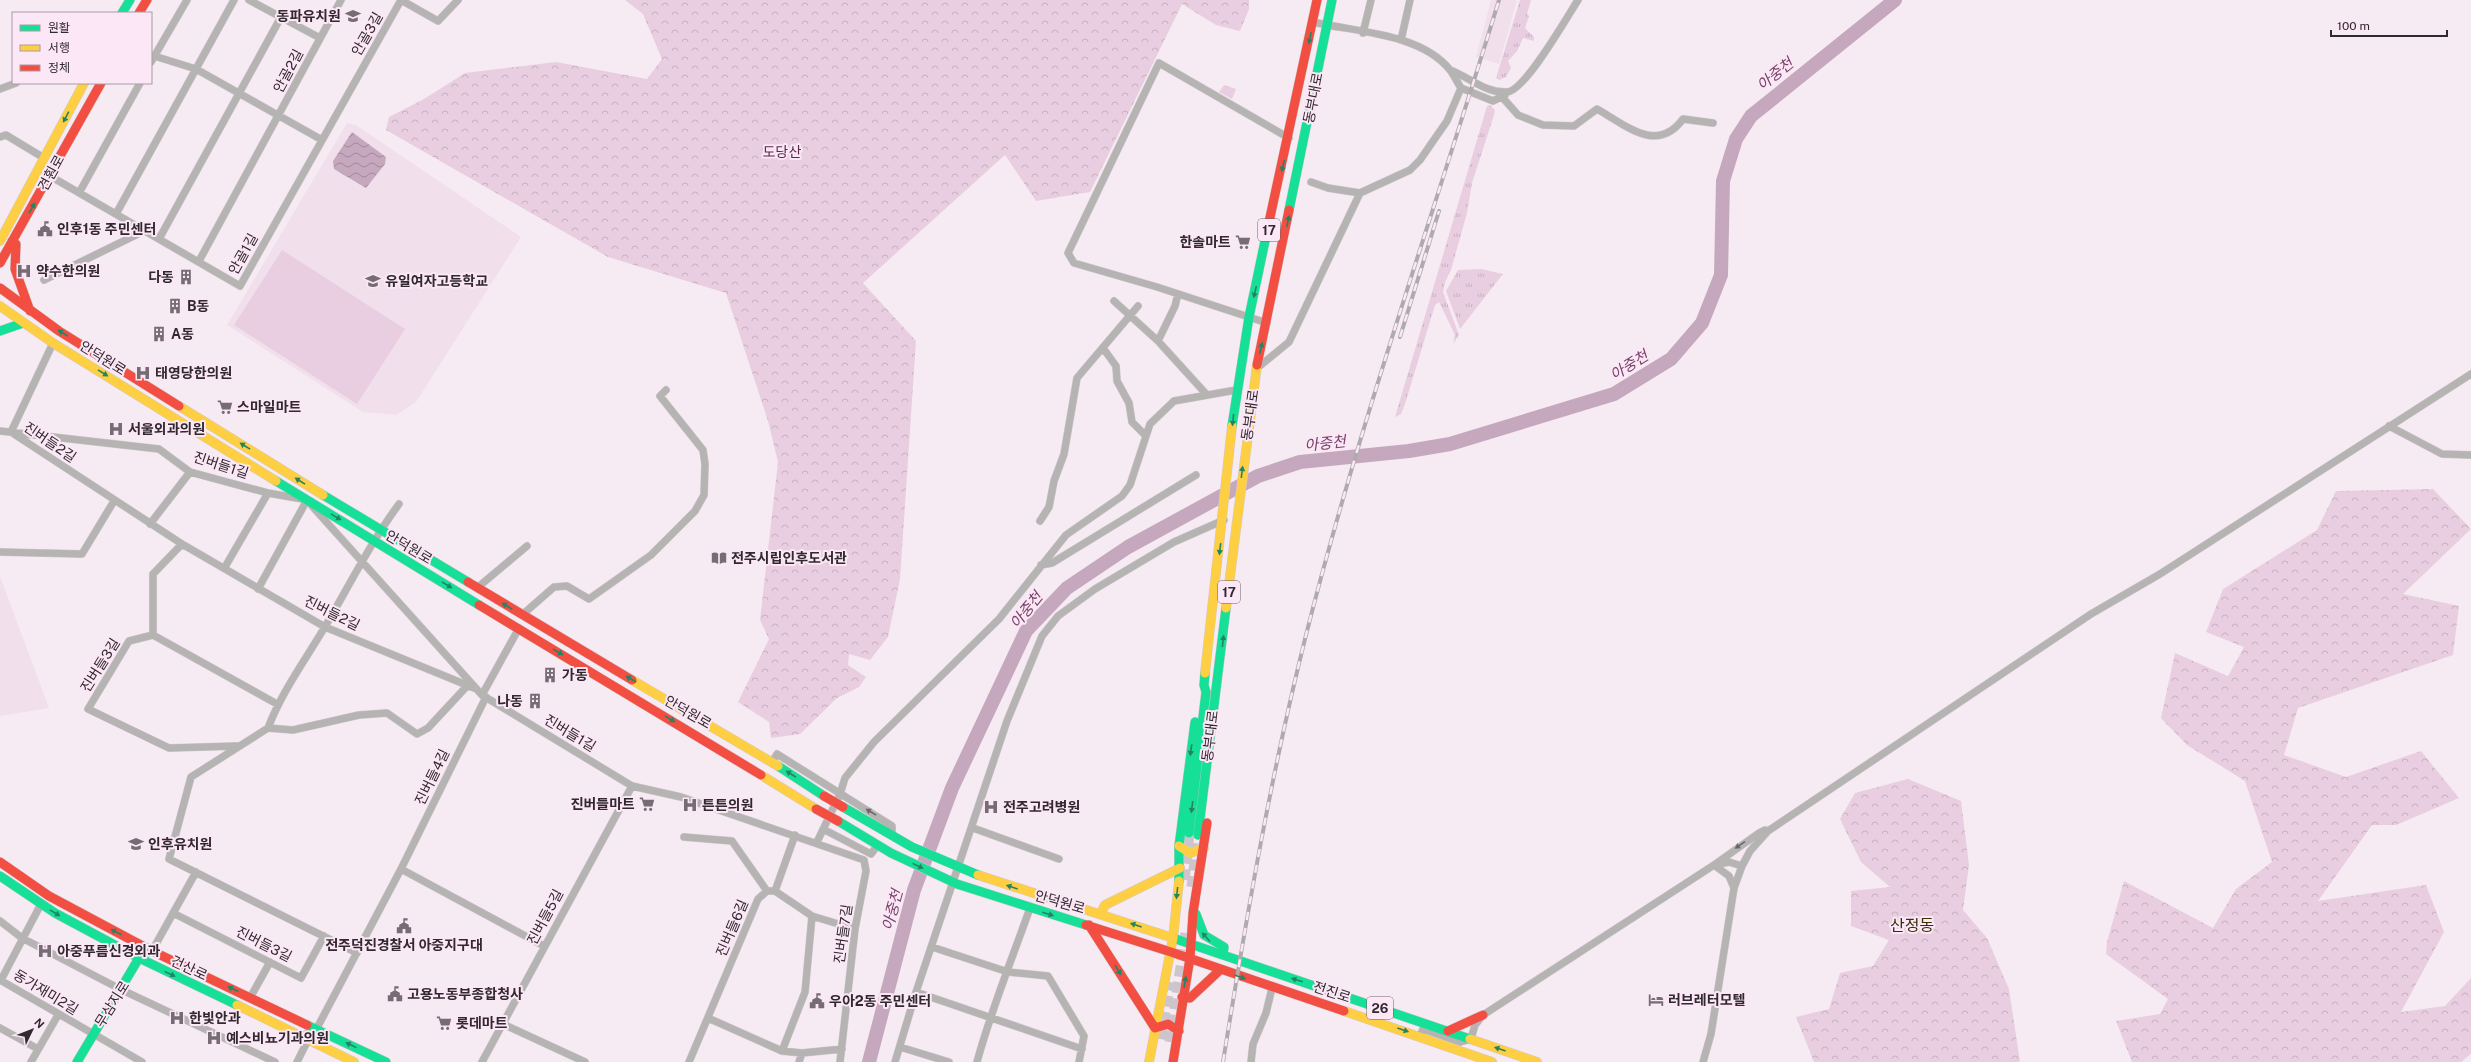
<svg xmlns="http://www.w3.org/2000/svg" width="2471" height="1062" font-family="'Public Sans','Noto Sans KR',sans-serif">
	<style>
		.built { fill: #f2dfec }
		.grass { fill: url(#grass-tufts) }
		.forest { fill: url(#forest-crowns) }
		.park { fill: #e8cee0 }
		.water { fill: url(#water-waves) }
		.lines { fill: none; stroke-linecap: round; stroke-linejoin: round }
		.river { stroke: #c6a8be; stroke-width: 14 }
		.primary-tunnel { stroke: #cec4cc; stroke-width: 11; stroke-dasharray: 11 5.5; stroke-linecap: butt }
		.street-casing { stroke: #d2c9cf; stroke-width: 8 }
		.fast-casing { stroke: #d2c9cf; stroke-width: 10 }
		.slow-casing { stroke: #d2c9cf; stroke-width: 10 }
		.jam-casing { stroke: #d2c9cf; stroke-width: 10 }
		.street { stroke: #b6b4b3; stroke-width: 7 }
		.fast { stroke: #16e098; stroke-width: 9 }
		.slow { stroke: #ffcf43; stroke-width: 9 }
		.jam { stroke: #f24e42; stroke-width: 9 }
		.rail-casing { stroke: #afaaac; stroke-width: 4 }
		.rail { stroke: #fbe7f5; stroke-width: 2.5; stroke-dasharray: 8; stroke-linecap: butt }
		.jam-bridge-casing { stroke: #d2c9cf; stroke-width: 10; stroke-linecap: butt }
		.jam-bridge { stroke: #f24e42; stroke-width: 9 }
		.oneway { fill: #238463 }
		.oneway2 { fill: #6c686a }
		.labels { text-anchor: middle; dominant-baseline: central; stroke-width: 4; stroke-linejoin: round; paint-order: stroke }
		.shield { fill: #fbe7f5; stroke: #6d626a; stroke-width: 1 }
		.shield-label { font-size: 13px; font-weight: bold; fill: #30292e }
		.poi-label { font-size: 14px; font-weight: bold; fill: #30292e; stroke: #fbe7f5; text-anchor: start }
		.street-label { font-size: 14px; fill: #30292e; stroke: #fbe7f5 }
		.park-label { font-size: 14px; fill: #5a294f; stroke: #fbe7f5 }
		.water-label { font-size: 15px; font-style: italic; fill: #764269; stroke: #fbe7f5 }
		.quarter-label { font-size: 16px; fill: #353106; stroke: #fbe7f5 }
	</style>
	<defs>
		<pattern id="grass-tufts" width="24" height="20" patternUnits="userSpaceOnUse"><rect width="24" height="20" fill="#e8cee0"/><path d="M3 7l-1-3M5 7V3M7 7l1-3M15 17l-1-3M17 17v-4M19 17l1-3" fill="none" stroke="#c7b1c0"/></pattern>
		<pattern id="forest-crowns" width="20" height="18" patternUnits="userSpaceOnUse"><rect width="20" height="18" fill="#e8cee0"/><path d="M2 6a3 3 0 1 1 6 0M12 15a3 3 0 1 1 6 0" fill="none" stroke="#c7b1c0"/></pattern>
		<pattern id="water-waves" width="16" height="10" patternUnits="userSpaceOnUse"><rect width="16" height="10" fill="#c6a8be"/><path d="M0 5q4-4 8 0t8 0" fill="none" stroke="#a1899b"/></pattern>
	</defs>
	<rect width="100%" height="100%" fill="#f6ebf3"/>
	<path class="built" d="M1491 0H1517L1499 64 1476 57Z
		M347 123 356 125 521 237 416 402 396 415 363 412 227 325Z
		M0 576 46 700 49 708 0 716Z"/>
	<path class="grass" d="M1520 0H1531L1527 14 1529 16 1525 28 1534 37V41L1523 38 1517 51 1508 61 1511 68 1506 77 1499 80 1496 78Z
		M1224 85 1236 89 1232 99 1219 92Z
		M1490 105 1495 110 1494 115 1472 183 1467 213 1451 270 1445 282 1443 292 1459 335 1453 344 1455 335 1439 302 1435 305 1405 404 1401 414 1395 417 1487 106Z
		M1481 269 1503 274 1460 329 1446 291 1458 270Z"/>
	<path class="forest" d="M625 0H1249V9L1240 31 1216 25 1182 4 1090 192 1036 201 1005 155 863 283 916 341 900 579 888 637 870 660 849 654 848 665 866 677 859 687 837 698 800 734 771 738 769 722 738 702 769 639 760 620 778 462 768 421 726 293 608 257 386 130 389 117 424 99 465 73 556 62 647 79 662 59 643 14Z
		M2433 489 2471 529 2403 594 2459 606 2453 655 2298 708 2284 755 2346 777 2421 751 2459 798 2396 825H2372L2318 901 2426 885 2444 932 2401 1012 2445 1006 2471 978V1054L2461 1062H2132L2116 1021 2160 1014 2168 999 2106 954 2107 942 2124 881 2213 928 2236 889 2272 862 2245 781 2187 745 2161 718 2175 653 2228 676 2244 647 2206 632 2223 589 2317 530 2336 491Z
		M1908 779 1961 801 1969 865 1963 910 1987 938 2009 989 2020 1062H1814L1796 1017 1829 1009 1840 973 1873 966 1889 940 1851 926V891L1890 887 1861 862 1840 819 1855 793Z"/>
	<path class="park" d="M282 250 405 329 357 404 234 325Z"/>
	<path class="water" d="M352 132 386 157 385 164 366 188 334 169 333 161Z"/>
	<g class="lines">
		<path class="river" d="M869 1062 914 890 952 788 1026 631 1067 588 1128 547 1258 476 1300 462 1409 451 1450 444 1614 394 1671 359 1702 323 1721 275 1723 181 1736 139 1751 116 1895 0"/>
		<path class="primary-tunnel" d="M1184 880 1189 833
			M1192 887 1198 835
			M1160 1039 1170 982
			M1170 1042 1186 933"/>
		<g class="street-casing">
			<path id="street" d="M249 0 320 38
				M401 0 438 21 458 0
				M1363 33 1371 0
				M1401 40 1410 0
				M151 55 196 69 322 140
				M151 62 187 0
				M1450 70C1469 77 1485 93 1507 92 1525 91 1567 17 1578 0
				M1461 88 1493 101 1505 95
				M0 89 16 83
				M1502 97 1518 115 1543 125 1574 126 1597 109C1627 126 1657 154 1683 119L1713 123
				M0 137 6 135 44 158
				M50 176 240 286 401 0
				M1311 182 1328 188 1360 193
				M79 193 140 83
				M116 214 234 0
				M159 239 281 17
				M199 261 341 0
				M44 280 144 231
				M1114 301 1158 341 1175 306 1178 294
				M1267 323 1157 287 1074 263 1068 253 1159 63 1289 138
				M1158 341 1207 395
				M53 343 11 432 182 544 325 627 474 688
				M1103 348 1116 366 1117 381 1129 403 1132 422 1146 436
				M1256 369 1289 342 1360 193 1410 170 1420 160 1447 121 1461 88C1457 82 1454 75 1450 70 1421 33 1355 32 1313 22
				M2389 426 2442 454 2471 455
				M0 431 159 449 190 472 268 493 302 499
				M312 506 482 695 632 786 681 797 864 860 866 871 855 929 840 1062
				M1040 521 1049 507 1054 481 1064 454 1077 378 1138 306
				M150 524 190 472
				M0 552 82 554 114 501
				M1041 565 1052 563 1196 475
				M225 567 268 493
				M477 588 527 546
				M258 589 307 500
				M522 615 554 587 567 586 589 599 651 555 695 511 704 495 705 464 703 450 660 396 666 390
				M153 635V574L182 544
				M482 695 519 628
				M268 728C282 691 306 659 326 625 350 584 371 542 399 504
				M237 746 169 748 88 709 129 641 153 635 277 704
				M772 762 777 754 892 826V836
				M973 828 1059 859
				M823 829 871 854 878 845
				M684 837 732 841 767 891
				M817 842 840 794 845 778 874 742 999 619 1066 535 1122 496 1130 485 1150 424 1174 401 1236 390
				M401 869 544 946
				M1734 888 1729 876 1714 865 1759 833 1765 830 1768 831
				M775 891 812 916 855 929
				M173 913 301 978 324 936
				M0 921 22 938 122 990 275 1062
				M932 947 1008 972 1048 976 1084 1036 1079 1062
				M152 951 196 872
				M357 953 169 859 191 777 268 728 293 730 359 715 387 713 417 734 428 728 468 685
				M0 980 142 1062
				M1 980 41 904
				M916 992 1082 1049
				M250 998 270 962
				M708 1018 782 1051 802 1053 842 1049
				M503 1024 585 1062
				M0 1028 38 1049
				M302 1036 317 1028 401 869 486 697
				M1420 1036 1423 1029 1460 1042 1471 1039 1475 1025 1483 1015 1714 865 1729 862 1742 866 1750 851 1768 831 2091 614 2160 574 2471 374
				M900 1047 949 1062
				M782 1051 805 992 812 916
				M31 1062 58 1015
				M297 1062 308 1040
				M482 1062 632 786
				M689 1062 758 899 767 891H775L795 835
				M799 1062 802 1053
				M895 1062 916 992 1007 721 1042 636 1058 616 1095 589 1174 542 1224 520
				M977 1062C991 1010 1012 959 1030 908
				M1251 1062 1253 1044 1266 1013 1272 988
				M1703 1062 1711 1034 1734 888 1742 866"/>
		</g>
		<g class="fast-casing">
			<path id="fast" d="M122 13 130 0
				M1289 210 1332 0
				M0 331 23 323
				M1232 426 1249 317 1269 222
				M276 481 479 605
				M323 495 468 582
				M778 766 824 796
				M843 807 912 847 978 875
				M838 821 891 853 957 884 1086 925
				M1189 833 1206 692 1204 685 1205 673
				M1198 835 1226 608
				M0 876 55 913 139 958 237 1005
				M1179 881V846L1195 722
				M1196 914 1204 935 1224 947 1223 955
				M1173 938 1470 1039
				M307 1025 386 1062
				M77 1062 139 958 145 955"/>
		</g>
		<g class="slow-casing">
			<path id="slow" d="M0 241 84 83
				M0 306 53 343 276 481
				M179 406 323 495
				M1226 608 1257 365
				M1205 673 1232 426
				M632 680 778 766
				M761 775 816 809
				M1179 846 1190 853 1204 848
				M978 875 1173 938
				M1101 913 1105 905 1180 868
				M237 1005 354 1062
				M1344 1011 1492 1062
				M1470 1039 1537 1062
				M1149 1062 1173 938 1179 881"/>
		</g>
		<g class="jam-casing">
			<path id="jam" d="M139 13 147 0
				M1269 222 1317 0
				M12 241 16 244 15 269 30 311
				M0 263 101 83
				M0 288 59 331 179 406
				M1257 365 1289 210
				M468 582 632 680
				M479 605 761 775
				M0 862 49 896 152 951 307 1025
				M1086 925 1171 952
				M1089 925 1155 1028
				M1171 952 1344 1011
				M1182 997 1190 998 1220 970
				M1155 1028 1168 1024 1179 1031
				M1448 1031 1483 1015
				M1173 1062 1190 958 1193 913 1207 823"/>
		</g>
		<use href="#street" class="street"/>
		<use href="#fast" class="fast"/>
		<use href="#slow" class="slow"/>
		<use href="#jam" class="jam"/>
		<g class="rail-casing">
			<path id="rail" d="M1400 337 1439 211
				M1223 1062C1246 920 1270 779 1305 639 1359 424 1434 213 1499 0"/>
		</g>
		<use href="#rail" class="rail"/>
		<g class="jam-bridge-casing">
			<path id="jam-bridge" d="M824 796 843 807
				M816 809 838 821"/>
		</g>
		<use href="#jam-bridge" class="jam-bridge"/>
	</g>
	<defs><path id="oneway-solid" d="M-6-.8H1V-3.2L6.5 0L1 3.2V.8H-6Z"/></defs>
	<g class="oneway">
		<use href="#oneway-solid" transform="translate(1310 38) rotate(101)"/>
		<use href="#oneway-solid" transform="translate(66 117) rotate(118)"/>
		<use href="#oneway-solid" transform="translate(1283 166) rotate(103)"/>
		<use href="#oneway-solid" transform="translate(32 208) rotate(-60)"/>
		<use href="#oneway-solid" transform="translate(1288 221) rotate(-78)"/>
		<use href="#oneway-solid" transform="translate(1255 292) rotate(103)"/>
		<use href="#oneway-solid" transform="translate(63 333) rotate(-148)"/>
		<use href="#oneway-solid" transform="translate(1261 348) rotate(-77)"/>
		<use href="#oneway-solid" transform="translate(103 373) rotate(32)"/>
		<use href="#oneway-solid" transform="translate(1233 420) rotate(96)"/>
		<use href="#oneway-solid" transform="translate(245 446) rotate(-148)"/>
		<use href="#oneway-solid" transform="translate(1242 472) rotate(-83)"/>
		<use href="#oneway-solid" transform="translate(300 481) rotate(-148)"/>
		<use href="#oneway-solid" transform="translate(336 517) rotate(31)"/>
		<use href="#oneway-solid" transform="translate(1220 549) rotate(97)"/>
		<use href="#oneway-solid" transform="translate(447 585) rotate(31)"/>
		<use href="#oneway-solid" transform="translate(507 606) rotate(-149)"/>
		<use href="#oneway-solid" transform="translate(1223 641) rotate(-84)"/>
		<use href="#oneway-solid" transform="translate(558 652) rotate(31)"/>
		<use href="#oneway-solid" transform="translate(631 679) rotate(-150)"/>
		<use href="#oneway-solid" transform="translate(670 719) rotate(31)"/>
		<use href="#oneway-solid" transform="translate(1191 750) rotate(98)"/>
		<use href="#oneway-solid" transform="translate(791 774) rotate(-147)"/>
		<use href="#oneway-solid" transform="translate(1192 807) rotate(97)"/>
		<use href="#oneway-solid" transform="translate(918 866) rotate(26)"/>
		<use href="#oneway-solid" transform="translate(1012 887) rotate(-161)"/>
		<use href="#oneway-solid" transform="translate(1177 893) rotate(96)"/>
		<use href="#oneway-solid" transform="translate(55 913) rotate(31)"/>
		<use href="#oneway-solid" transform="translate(1048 914) rotate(17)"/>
		<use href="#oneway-solid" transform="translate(1136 925) rotate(-161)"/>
		<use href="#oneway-solid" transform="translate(116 932) rotate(-152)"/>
		<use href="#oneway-solid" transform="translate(1206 937) rotate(-132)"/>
		<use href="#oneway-solid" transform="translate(1118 970) rotate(58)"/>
		<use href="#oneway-solid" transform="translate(170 974) rotate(26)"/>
		<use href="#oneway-solid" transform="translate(1240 977) rotate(19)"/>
		<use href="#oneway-solid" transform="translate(1297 980) rotate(-162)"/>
		<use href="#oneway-solid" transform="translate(1185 982) rotate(-80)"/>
		<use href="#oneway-solid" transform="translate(233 989) rotate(-155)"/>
		<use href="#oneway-solid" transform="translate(1403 1030) rotate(19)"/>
		<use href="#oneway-solid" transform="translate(351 1045) rotate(-154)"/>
		<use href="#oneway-solid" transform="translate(1500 1049) rotate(-161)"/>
	</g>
	<g class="oneway2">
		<use href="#oneway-solid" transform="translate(871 812) rotate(-149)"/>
		<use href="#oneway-solid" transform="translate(1740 845) rotate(146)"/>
	</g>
	<defs>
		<g id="school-bare" transform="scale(1.2)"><path d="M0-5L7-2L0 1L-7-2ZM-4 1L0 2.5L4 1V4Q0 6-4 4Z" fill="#756d73" stroke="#fbe7f5" stroke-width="2.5" paint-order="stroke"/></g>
		<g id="civic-bare" transform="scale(1.2)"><path d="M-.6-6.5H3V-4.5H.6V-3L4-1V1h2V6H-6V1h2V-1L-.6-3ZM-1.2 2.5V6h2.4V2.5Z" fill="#756d73" stroke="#fbe7f5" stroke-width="2.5" paint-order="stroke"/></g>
		<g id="supermarket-bare" transform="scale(1.2)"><path d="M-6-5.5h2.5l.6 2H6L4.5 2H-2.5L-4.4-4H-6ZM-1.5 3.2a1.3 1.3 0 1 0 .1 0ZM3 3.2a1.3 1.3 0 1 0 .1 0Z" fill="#756d73" stroke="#fbe7f5" stroke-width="2.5" paint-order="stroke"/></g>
		<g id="hospital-bare" transform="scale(1.2)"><path d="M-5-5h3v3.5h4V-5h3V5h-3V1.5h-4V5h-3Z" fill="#756d73" stroke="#fbe7f5" stroke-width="2.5" paint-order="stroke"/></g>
		<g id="building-bare" transform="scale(1.2)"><path d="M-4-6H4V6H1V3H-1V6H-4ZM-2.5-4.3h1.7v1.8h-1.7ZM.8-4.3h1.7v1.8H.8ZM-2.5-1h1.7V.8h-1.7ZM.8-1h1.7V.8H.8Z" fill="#756d73" stroke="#fbe7f5" stroke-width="2.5" paint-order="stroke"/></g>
		<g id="library-bare" transform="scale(1.2)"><path d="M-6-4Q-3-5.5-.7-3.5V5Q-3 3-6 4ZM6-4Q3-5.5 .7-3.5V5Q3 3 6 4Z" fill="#756d73" stroke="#fbe7f5" stroke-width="2.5" paint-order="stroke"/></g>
		<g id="hotel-bare" transform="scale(1.2)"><path d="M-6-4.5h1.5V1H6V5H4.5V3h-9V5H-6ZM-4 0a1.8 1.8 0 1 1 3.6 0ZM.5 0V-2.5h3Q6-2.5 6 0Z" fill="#756d73" stroke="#fbe7f5" stroke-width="2.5" paint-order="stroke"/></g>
	</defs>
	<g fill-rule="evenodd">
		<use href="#school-bare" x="353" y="16"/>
		<use href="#civic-bare" x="45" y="229"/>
		<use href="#supermarket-bare" x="1243" y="242"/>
		<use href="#hospital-bare" x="24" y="271"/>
		<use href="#building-bare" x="186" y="277"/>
		<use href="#school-bare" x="373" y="281"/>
		<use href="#building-bare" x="175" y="306"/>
		<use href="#building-bare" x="159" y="334"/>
		<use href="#hospital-bare" x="143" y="373"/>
		<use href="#supermarket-bare" x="225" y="407"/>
		<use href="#hospital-bare" x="116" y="429"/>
		<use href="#library-bare" x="719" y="558"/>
		<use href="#building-bare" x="550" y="675"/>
		<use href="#building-bare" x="535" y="701"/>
		<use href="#supermarket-bare" x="647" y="804"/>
		<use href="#hospital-bare" x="690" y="805"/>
		<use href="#hospital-bare" x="991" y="807"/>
		<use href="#school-bare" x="136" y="844"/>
		<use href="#civic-bare" x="404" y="926"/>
		<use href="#hospital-bare" x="45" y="951"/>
		<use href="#civic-bare" x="395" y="994"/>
		<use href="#hotel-bare" x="1656" y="1000"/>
		<use href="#civic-bare" x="817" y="1001"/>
		<use href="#hospital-bare" x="177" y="1018"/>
		<use href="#supermarket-bare" x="444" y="1023"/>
		<use href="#hospital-bare" x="214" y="1038"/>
	</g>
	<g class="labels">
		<g class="shield">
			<rect x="1258" y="219" width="22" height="22" rx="3"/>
			<rect x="1218" y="581" width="22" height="22" rx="3"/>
			<rect x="1367" y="997" width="26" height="22" rx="3"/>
		</g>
		<g class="shield-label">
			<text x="1269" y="230">17</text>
			<text x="1229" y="592">17</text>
			<text x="1380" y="1008">26</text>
		</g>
		<g class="poi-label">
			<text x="341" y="16" text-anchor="end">동파유치원</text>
			<text x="57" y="229">인후1동 주민센터</text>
			<text x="1231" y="242" text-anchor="end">한솔마트</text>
			<text x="36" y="271">약수한의원</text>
			<text x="174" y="277" text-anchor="end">다동</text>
			<text x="385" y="281">유일여자고등학교</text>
			<text x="187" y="306">B동</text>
			<text x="171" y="334">A동</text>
			<text x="155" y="373">태영당한의원</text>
			<text x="237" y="407">스마일마트</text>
			<text x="128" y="429">서울외과의원</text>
			<text x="731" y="558">전주시립인후도서관</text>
			<text x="562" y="675">가동</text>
			<text x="523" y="701" text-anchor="end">나동</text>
			<text x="635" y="804" text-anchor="end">진버들마트</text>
			<text x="702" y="805">튼튼의원</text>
			<text x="1003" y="807">전주고려병원</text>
			<text x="148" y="844">인후유치원</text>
			<text x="404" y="945" text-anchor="middle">전주덕진경찰서 아중지구대</text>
			<text x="57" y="951">아중푸름신경외과</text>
			<text x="407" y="994">고용노동부종합청사</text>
			<text x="1668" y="1000">러브레터모텔</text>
			<text x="829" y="1001">우아2동 주민센터</text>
			<text x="189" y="1018">한빛안과</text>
			<text x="456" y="1023">롯데마트</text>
			<text x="226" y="1038">예스비뇨기과의원</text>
		</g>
		<g class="street-label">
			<text transform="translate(367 34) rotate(-60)">안골3길</text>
			<text transform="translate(288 71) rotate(-62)">안골2길</text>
			<text transform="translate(1313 98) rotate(-79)">동부대로</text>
			<text transform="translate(51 173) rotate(-61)">견훤로</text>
			<text transform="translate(243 254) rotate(-61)">안골1길</text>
			<text transform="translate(103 358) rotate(32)">안덕원로</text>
			<text transform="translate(1250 415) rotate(-82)">동부대로</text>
			<text transform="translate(50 442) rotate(34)">진버들2길</text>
			<text transform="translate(221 465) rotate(18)">진버들1길</text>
			<text transform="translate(409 547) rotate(31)">안덕원로</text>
			<text transform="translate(332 613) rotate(26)">진버들2길</text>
			<text transform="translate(100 665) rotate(-58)">진버들3길</text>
			<text transform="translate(688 712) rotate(30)">안덕원로</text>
			<text transform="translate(570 733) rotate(31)">진버들1길</text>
			<text transform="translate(1210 736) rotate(-83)">동부대로</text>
			<text transform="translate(432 777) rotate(-64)">진버들4길</text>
			<text transform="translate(1060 902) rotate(16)">안덕원로</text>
			<text transform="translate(545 917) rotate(-62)">진버들5길</text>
			<text transform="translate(732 928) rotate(-67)">진버들6길</text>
			<text transform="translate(843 934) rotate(-82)">진버들7길</text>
			<text transform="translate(264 944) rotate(27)">진버들3길</text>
			<text transform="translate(189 968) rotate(25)">건산로</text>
			<text transform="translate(46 992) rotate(31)">동가재미2길</text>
			<text transform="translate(1332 992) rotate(18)">전진로</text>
			<text transform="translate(112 1004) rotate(-58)">무삼지로</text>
		</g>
		<g class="park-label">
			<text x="782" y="152">도당산</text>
		</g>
		<g class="water-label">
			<text transform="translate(1775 74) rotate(-39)">아중천</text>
			<text transform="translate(1629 365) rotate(-32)">아중천</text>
			<text transform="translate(1325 443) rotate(-6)">아중천</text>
			<text transform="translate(1026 610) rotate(-51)">아중천</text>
			<text transform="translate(892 910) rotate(-75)">아중천</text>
		</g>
		<g class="quarter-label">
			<text x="1912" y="925">산정동</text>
		</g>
	</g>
	<rect x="12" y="12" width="140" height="72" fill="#fbe7f5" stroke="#aa9ba5"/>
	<rect x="20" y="25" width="20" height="6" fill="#16e098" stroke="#aa9ba5"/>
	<text x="48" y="32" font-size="12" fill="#30292e">원활</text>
	<rect x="20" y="45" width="20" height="6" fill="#ffcf43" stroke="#aa9ba5"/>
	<text x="48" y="52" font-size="12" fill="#30292e">서행</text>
	<rect x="20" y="65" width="20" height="6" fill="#f24e42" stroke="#aa9ba5"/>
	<text x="48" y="72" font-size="12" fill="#30292e">정체</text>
	<g transform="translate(32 1030) rotate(47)" stroke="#fbe7f5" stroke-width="3" paint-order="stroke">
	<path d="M0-3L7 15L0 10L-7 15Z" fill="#30292e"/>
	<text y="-6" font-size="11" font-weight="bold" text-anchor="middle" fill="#30292e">N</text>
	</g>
	<path d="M2331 30v6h116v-6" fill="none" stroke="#30292e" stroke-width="2"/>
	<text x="2337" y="30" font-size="12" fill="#30292e" stroke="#fbe7f5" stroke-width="3" paint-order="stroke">100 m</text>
</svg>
